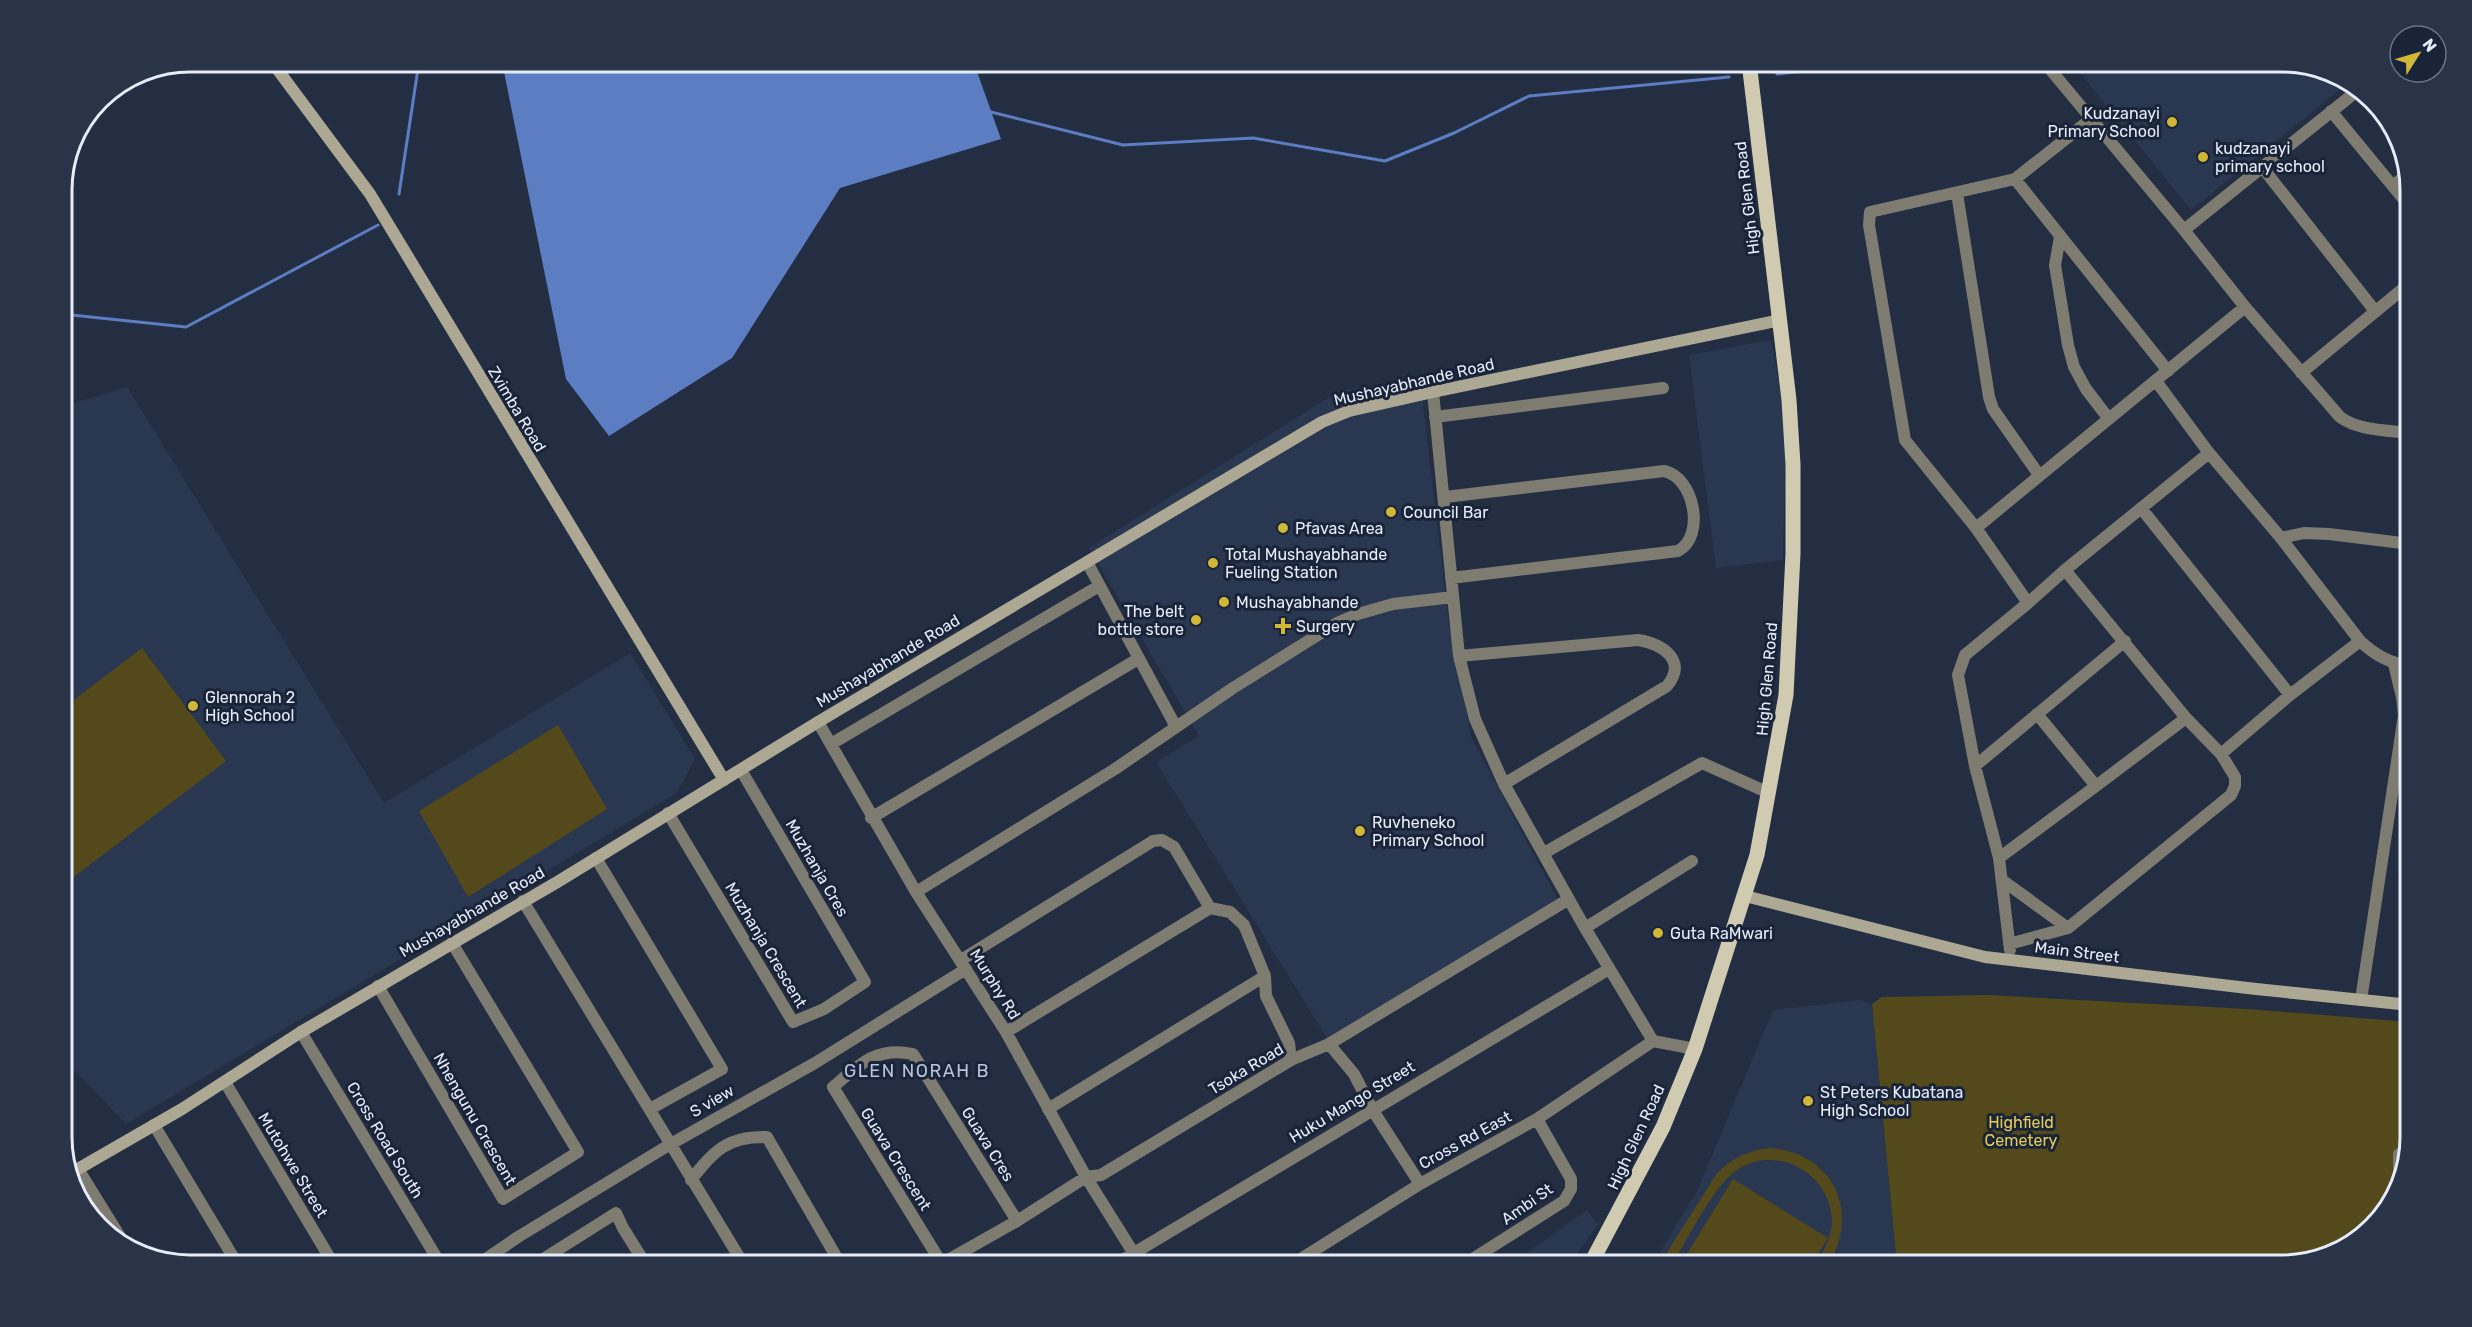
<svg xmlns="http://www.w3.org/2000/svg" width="2472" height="1327" font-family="Rubik,sans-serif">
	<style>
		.built { fill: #2a3751 }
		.green { fill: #53491a }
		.water { fill: #5c7dc2 }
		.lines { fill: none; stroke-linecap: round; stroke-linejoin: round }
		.stream { stroke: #5c7dc2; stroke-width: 3 }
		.street { stroke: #7e7c70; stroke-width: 12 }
		.secondary { stroke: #aca894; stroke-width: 12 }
		.primary { stroke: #cfcab0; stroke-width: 15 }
		.poi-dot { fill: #d0b736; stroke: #1a2439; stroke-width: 2 }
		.labels { text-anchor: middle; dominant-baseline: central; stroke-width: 6; stroke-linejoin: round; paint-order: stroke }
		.poi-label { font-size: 16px; fill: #e5ecfa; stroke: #1a2439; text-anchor: start }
		.street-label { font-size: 16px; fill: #e5ecfa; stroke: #1a2439 }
		.park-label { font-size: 16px; fill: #e5cd54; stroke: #1a2439 }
		.neighbourhood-label { font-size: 18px; letter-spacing: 1.5px; fill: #b6c4df; stroke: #1a2439 }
		.rim { fill: none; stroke: #e5ecfa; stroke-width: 3 }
	</style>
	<rect width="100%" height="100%" fill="#242e43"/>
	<path class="built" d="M2071 62H2282L2339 75 2348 83 2191 210Z
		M1771 340 1786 420 1783 560 1716 568 1689 355Z
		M1420 379 1449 625 1471 737 1558 900 1327 1038 1156 762 1199 736 1089 548 1339 391Z
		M127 387 384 803 630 653 695 759 677 793 126 1124 62 1057V407Z
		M1860 1000 1872 1004 1897 1265H1652L1697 1191 1773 1010Z
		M1587 1210 1598 1225 1569 1265H1510Z"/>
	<path class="green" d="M142 648 226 761 62 886V709Z
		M558 725 607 809 468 897 419 811Z
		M1988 995 2247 1009 2410 1022V1136L2401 1135 2400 1183 2397 1194 2353 1244 2282 1265H1897L1872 1004 1882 997Z
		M1769 1148C1833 1152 1861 1212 1828 1265H1815C1823 1252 1831 1239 1832 1223 1833 1177 1781 1144 1740 1168 1715 1182 1688 1239 1672 1265H1659L1717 1173C1732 1158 1748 1151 1769 1148Z
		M1733 1179 1828 1238 1811 1265H1680Z"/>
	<path class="water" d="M502 62H711L746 72 975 66 1001 139 840 188 732 358 609 436 566 379Z"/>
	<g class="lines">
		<path class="stream" d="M1777 74 1876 62
			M987 113 991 112 1123 145 1253 138 1385 161 1454 133 1529 96 1729 77
			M399 194 419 62
			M62 314 186 327 378 225"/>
		<path class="street" d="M2044 62 2184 230 2245 307 2340 417C2359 431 2387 430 2410 433
			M2331 111 2410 207
			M2091 119 2015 179 1870 212 1869 225 1905 440 1976 528 2028 603 2065 570 2209 453 2281 538 2360 641C2375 655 2389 663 2410 666
			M2262 167 2375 311
			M2015 179 2168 371
			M2393 186 2407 174
			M1957 193 1989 397 1993 409 2039 475
			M2184 230 2357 91
			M2060 237 2055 265 2068 345 2074 367 2086 389 2109 419
			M2301 373 2410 283
			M2156 381 2209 453
			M1433 392 1459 656 1475 719 1504 784 1585 928 1653 1041 1695 1049
			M1435 417 1663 388
			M1445 497 1664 471C1694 477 1706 536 1678 551L1451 578
			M2141 508 2290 695
			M1976 528 2245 307
			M2281 538 2304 533 2329 534 2410 544
			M1087 562 1176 727
			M1459 656 1638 640C1663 644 1688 661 1667 686L1504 784
			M2037 714 2096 786 2186 718
			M818 722 916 892 1006 1032 1086 1177 1141 1265
			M831 744 1099 586
			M2221 754 2290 695 2360 641
			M1975 766 2125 641
			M668 813 793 1022 824 1009 865 982 741 770
			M871 818 1138 659
			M1544 853 1702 763 1769 793
			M596 858 722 1069 650 1109
			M1999 858 2096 786
			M2002 880 2068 928
			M916 892 1115 769 1233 688 1337 623 1358 614 1393 604 1453 597
			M523 901 744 1265
			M1585 928 1692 861
			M2009 944 2068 928 2231 795 2235 786V777L2221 754 2186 718 2065 570
			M2010 950 1999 858 1975 766 1958 675 1965 655 2028 603
			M961 960 1153 841 1162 840 1174 847 1210 908
			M378 986 503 1199 578 1152 452 943
			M2361 1000 2404 715 2402 697 2394 664
			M301 1032 441 1265
			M1006 1032 1210 908 1230 912 1244 925 1265 976 1266 996 1289 1043 1291 1060
			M1329 1044 1354 1074 1372 1109 1420 1184
			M225 1082 334 1265
			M1048 1109 1265 976
			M154 1125 238 1265
			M78 1169 125 1245
			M691 1180C714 1151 727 1136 767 1137L841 1265
			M2399 1188V1154L2406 1155
			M942 1264 833 1087C859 1065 876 1046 913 1054L1017 1221
			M477 1265 518 1237 669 1145 815 1063 966 969
			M543 1265 540 1261 616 1213 623 1228 646 1265
			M939 1265 1017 1221 1086 1177 1101 1175 1291 1060 1329 1044 1569 899
			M1114 1265 1609 969
			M1291 1265 1420 1184 1537 1119 1653 1041
			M1463 1265 1564 1201 1571 1189V1179L1537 1119"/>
		<path class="secondary" d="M272 62 370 194 724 780
			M1745 896 1985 957 2256 989 2410 1005
			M71 1173 182 1109 301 1032 559 881 818 722 1322 422 1349 411 1433 392 1780 320"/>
		<path class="primary" d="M1590 1265 1663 1127 1695 1049 1757 855 1786 695 1793 554V465L1789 400 1749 62"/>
	</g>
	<g class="poi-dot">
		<circle cx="2172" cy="122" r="6"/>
		<circle cx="2203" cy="157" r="6"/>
		<circle cx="1391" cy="512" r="6"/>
		<circle cx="1283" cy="528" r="6"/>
		<circle cx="1213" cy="563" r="6"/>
		<circle cx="1224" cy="602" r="6"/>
		<circle cx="1196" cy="620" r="6"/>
		<path d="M1280 617h6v6h6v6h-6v6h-6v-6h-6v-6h6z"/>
		<circle cx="193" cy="706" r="6"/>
		<circle cx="1360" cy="831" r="6"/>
		<circle cx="1658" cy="933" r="6"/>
		<circle cx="1808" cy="1101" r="6"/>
	</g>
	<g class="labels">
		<g class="poi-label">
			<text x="2160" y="113" text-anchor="end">Kudzanayi<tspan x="2160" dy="18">Primary School</tspan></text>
			<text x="2215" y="148">kudzanayi<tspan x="2215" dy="18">primary school</tspan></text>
			<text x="1403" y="512">Council Bar</text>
			<text x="1295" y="528">Pfavas Area</text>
			<text x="1225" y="554">Total Mushayabhande<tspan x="1225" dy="18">Fueling Station</tspan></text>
			<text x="1236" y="602">Mushayabhande</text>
			<text x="1184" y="611" text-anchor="end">The belt<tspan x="1184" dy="18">bottle store</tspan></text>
			<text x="1296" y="626">Surgery</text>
			<text x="205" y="697">Glennorah 2<tspan x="205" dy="18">High School</tspan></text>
			<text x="1372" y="822">Ruvheneko<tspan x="1372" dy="18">Primary School</tspan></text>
			<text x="1670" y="933">Guta RaMwari</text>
			<text x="1820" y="1092">St Peters Kubatana<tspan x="1820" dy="18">High School</tspan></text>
		</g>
		<g class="street-label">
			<text transform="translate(1747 198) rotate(-97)">High Glen Road</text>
			<text transform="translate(1414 382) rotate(-13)">Mushayabhande Road</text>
			<text transform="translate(517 409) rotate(59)">Zvimba Road</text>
			<text transform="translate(888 661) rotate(-31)">Mushayabhande Road</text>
			<text transform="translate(1767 679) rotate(-85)">High Glen Road</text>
			<text transform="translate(817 868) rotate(60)">Muzhanja Cres</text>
			<text transform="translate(472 912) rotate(-30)">Mushayabhande Road</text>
			<text transform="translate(766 945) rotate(59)">Muzhanja Crescent</text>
			<text transform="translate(2077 952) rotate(7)">Main Street</text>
			<text transform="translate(995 984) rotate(58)">Murphy Rd</text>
			<text transform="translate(1246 1069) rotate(-31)">Tsoka Road</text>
			<text transform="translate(712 1101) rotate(-30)">S view</text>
			<text transform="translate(1352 1102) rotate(-31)">Huku Mango Street</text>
			<text transform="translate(475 1119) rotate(60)">Nhengunu Crescent</text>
			<text transform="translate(1636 1137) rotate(-65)">High Glen Road</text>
			<text transform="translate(385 1140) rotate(59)">Cross Road South</text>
			<text transform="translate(1465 1140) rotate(-29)">Cross Rd East</text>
			<text transform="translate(988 1144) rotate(58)">Guava Cres</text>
			<text transform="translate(896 1159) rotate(58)">Guava Crescent</text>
			<text transform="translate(293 1165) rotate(59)">Mutohwe Street</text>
			<text transform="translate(1527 1204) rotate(-35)">Ambi St</text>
		</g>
		<g class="park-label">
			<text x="2021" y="1122">Highfield<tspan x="2021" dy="18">Cemetery</tspan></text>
		</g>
		<g class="neighbourhood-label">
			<text x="917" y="1071">GLEN NORAH B</text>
		</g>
	</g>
	<path d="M0 0H2472V1327H0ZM190 72H2282A118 118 0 0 1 2400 190V1137A118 118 0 0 1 2282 1255H190A118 118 0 0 1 72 1137V190A118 118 0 0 1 190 72Z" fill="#2a3448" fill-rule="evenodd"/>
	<path class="rim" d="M190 72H2282A118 118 0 0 1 2400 190V1137A118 118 0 0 1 2282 1255H190A118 118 0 0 1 72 1137V190A118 118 0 0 1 190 72Z"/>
	<g transform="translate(2418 54) rotate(53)"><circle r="28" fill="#1a2439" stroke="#6b7486" stroke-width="1.5"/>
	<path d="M0-4.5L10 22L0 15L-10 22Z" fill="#d0b736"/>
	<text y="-9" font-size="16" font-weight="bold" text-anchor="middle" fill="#e5ecfa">N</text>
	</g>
</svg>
